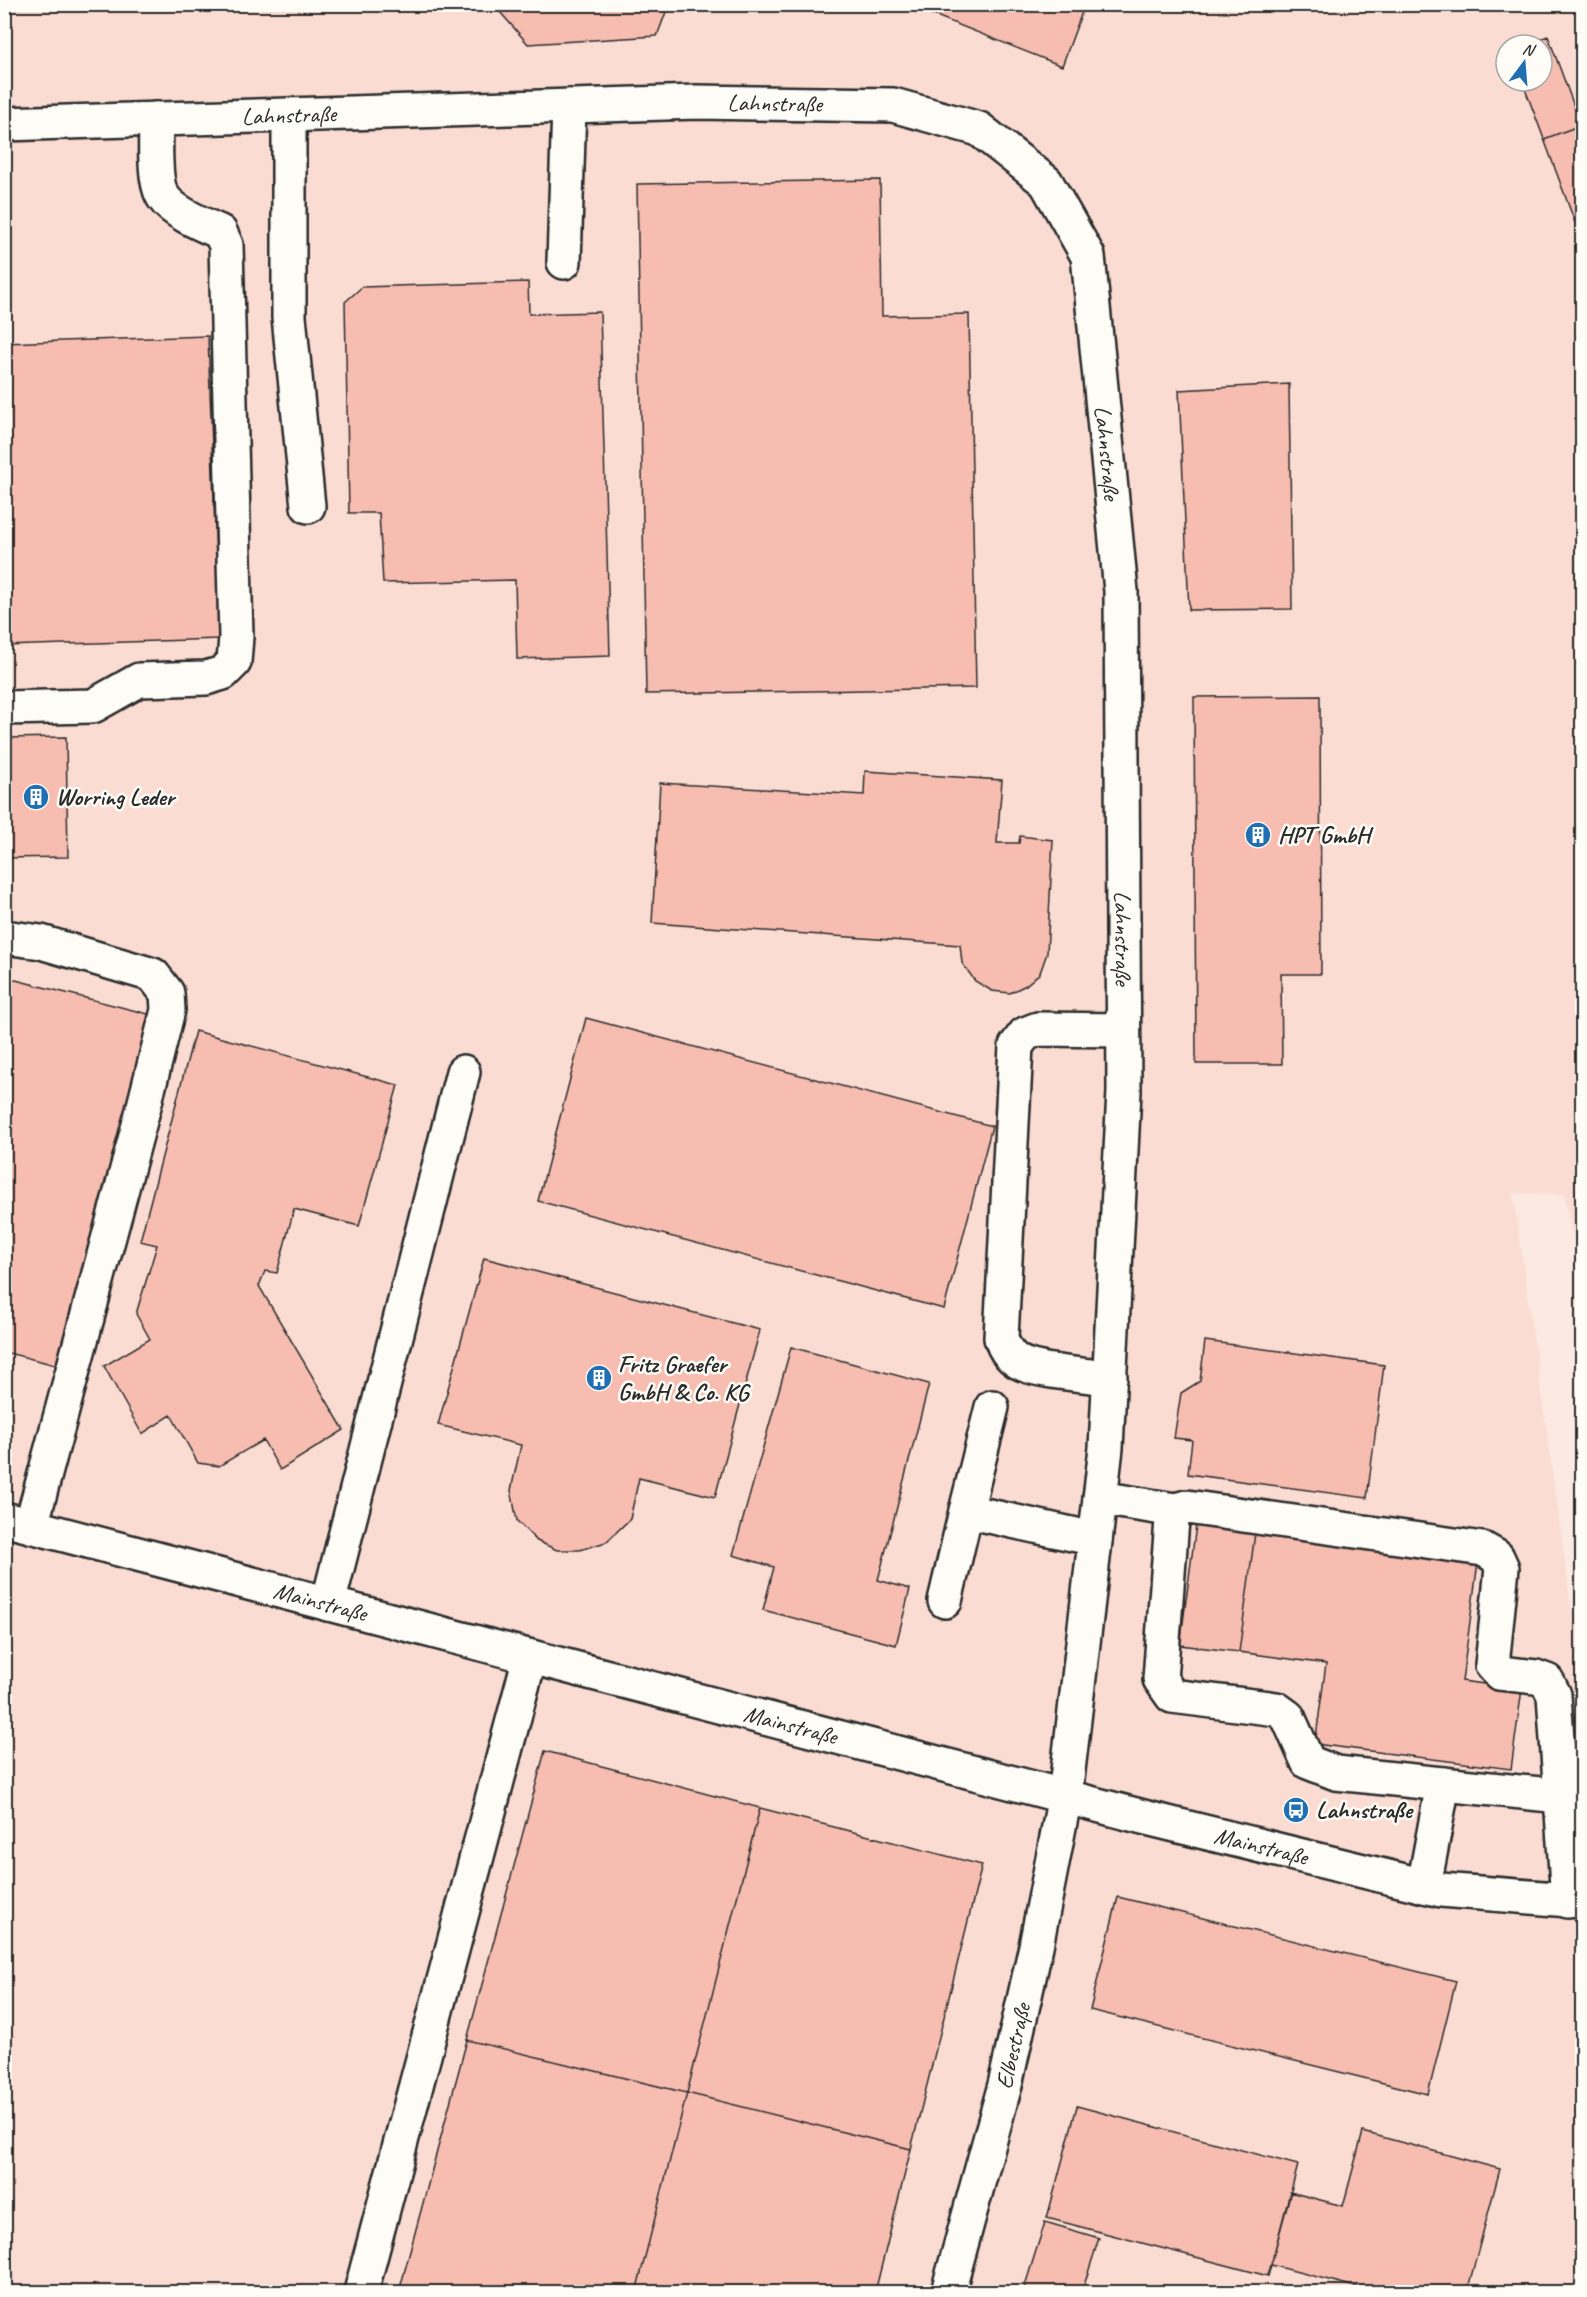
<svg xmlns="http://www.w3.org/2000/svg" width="1587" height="2297" font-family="Caveat,sans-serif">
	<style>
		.built { fill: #fadcd3; fill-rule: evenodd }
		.building { fill: #f7bdb1; stroke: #2b2b2b; stroke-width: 1.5 }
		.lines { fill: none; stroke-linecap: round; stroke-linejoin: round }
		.minor-casing { stroke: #2b2b2b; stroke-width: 38 }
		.minor { stroke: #fdfcf7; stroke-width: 33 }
		.labels { text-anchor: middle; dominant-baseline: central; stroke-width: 5; stroke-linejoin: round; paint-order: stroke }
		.street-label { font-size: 24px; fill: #2b2b2b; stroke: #fdfcf7 }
		.poi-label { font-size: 24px; font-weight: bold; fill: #2b2b2b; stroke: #fdfcf7; text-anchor: start }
	</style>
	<rect width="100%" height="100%" fill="#fbe9e2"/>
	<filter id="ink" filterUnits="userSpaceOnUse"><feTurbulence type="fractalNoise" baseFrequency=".0167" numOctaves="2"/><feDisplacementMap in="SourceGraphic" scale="12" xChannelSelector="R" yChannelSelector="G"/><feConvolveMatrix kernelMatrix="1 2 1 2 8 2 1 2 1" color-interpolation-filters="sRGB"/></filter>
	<g filter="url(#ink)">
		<path class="built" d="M5 5H1582V1283L1564 1194 1513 1193 1582 1684V2292H5ZM1506 45H1542V81H1506Z"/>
		<path class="building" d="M493 4H669L657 36 528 44Z
			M906 4H1085L1062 66Z
			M1548 36 1581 125 1544 139 1522 81H1542V45H1525Z
			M1581 125 1582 235 1580 236 1544 139Z
			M880 180 882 316 969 314 976 688 646 694 637 184Z
			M528 282 529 314 600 312 610 656 517 659 515 580 383 583 379 513H349L345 302 362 287Z
			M208 336 219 639 4 646V343Z
			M1289 384 1292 609 1189 610 1179 390Z
			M1320 696 1321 974H1281L1282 1064H1196L1194 697Z
			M66 737 68 857 4 858V738Z
			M865 771 1002 780 997 843H1019L1020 836 1053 840 1047 953 1040 973 1026 985 1010 993 992 991 975 981 962 963 960 945 652 923 660 783 864 795Z
			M4 977 152 1015 60 1366 4 1352Z
			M586 1018 992 1126 944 1309 538 1201Z
			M195 1031 398 1085 359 1226 294 1209 277 1273 265 1271 259 1286 344 1430 280 1470 263 1440 219 1466 198 1463 171 1415 142 1434 104 1366 150 1339 136 1314 157 1245 140 1241Z
			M484 1258 760 1330 715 1497 639 1478 630 1519 606 1542 580 1550H557L537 1541 517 1521 511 1490 521 1445 438 1425Z
			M1205 1341 1384 1365 1367 1498 1188 1474 1192 1440 1174 1438 1181 1393 1200 1381Z
			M791 1347 929 1384 878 1580 910 1589 896 1645 763 1610 774 1567 733 1555Z
			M1196 1525 1255 1533 1239 1652 1180 1645Z
			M1255 1533 1478 1562 1462 1681 1522 1689 1511 1769 1315 1744 1326 1664 1239 1652Z
			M545 1751 760 1808 687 2093 467 2040Z
			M760 1808 982 1865 911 2149 687 2093Z
			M1118 1897 1456 1981 1428 2094 1090 2010Z
			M467 2040 687 2093 636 2292H399Z
			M687 2093 911 2149 875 2292H636Z
			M1077 2106 1298 2165 1268 2276 1047 2218Z
			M1363 2132 1500 2169 1467 2292H1375L1271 2265 1290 2192 1343 2206Z
			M1045 2222 1099 2238 1082 2292H1023Z"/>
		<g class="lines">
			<g class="minor-casing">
				<g id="minor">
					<path d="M289 115V317L308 506"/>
					<path id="s1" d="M4 124 697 102 893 105 979 129 1046 182 1088 256 1121 591 1124 1091 1106 1448 1065 1796 1036 1946 1005 2085 948 2292"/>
					<path d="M564 262 569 106"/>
					<path d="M4 708 93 706 139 680 206 678 223 673 234 662 236 637 226 245 220 232C204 225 174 213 164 198 153 184 156 138 156 119"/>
					<path d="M4 937 41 942 153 975 167 993 168 1010 143 1110 31 1526"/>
					<path d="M1110 1378C1087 1375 1034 1372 1017 1361 1008 1355 1004 1348 1001 1338L1016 1046 1025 1034 1038 1029 1123 1030"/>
					<path d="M1100 1498 1175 1510"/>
					<path d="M966 1511 992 1407"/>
					<path id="s2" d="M4 1519 1147 1818 1441 1890 1582 1901"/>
					<path d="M945 1601 966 1511 1095 1539"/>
					<path d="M328 1604 463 1072"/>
					<path d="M1560 1796 1336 1773 1308 1762 1288 1717 1277 1709 1172 1696 1160 1679 1172 1520 1175 1510 1187 1507 1483 1549 1497 1557 1502 1568 1492 1665 1499 1673 1536 1677 1547 1681 1554 1695 1568 1901"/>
					<path d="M1424 1886 1443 1784"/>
					<path d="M361 2292 530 1657"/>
				</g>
			</g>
			<use href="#minor" class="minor"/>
		</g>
	</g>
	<defs>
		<g id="building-disc" transform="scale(1.35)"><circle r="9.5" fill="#1f6fb2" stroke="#fdfcf7"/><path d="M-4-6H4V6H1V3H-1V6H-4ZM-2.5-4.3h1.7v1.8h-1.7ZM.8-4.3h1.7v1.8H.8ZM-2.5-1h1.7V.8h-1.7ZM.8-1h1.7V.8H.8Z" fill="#fff"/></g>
		<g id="bus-disc" transform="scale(1.35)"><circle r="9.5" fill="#1f6fb2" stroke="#fdfcf7"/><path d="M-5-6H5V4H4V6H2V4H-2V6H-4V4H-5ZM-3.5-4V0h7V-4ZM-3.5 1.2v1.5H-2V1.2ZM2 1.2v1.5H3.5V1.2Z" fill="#fff"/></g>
	</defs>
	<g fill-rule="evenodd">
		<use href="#building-disc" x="36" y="797"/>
		<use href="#building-disc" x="1258" y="835"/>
		<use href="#building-disc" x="599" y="1378"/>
		<use href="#bus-disc" x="1296" y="1810"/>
	</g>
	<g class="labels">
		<g class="street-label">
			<text stroke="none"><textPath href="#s1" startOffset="771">Lahnstraße</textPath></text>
			<text stroke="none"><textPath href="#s1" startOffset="285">Lahnstraße</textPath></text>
			<text stroke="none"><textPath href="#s1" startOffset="1347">Lahnstraße</textPath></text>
			<text stroke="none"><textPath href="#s1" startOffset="1833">Lahnstraße</textPath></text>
			<text stroke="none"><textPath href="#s2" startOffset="327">Mainstraße</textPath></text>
			<text stroke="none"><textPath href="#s2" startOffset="813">Mainstraße</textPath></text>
			<text stroke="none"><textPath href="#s2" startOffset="1299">Mainstraße</textPath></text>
			<text transform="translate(1013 2046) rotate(-77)">Elbestraße</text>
		</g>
		<g class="poi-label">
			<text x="56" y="797">Worring Leder</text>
			<text x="1278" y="835">HPT GmbH</text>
			<text x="618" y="1364">Fritz Graefer<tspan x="618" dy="28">GmbH &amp; Co. KG</tspan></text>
			<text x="1316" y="1810">Lahnstraße</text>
		</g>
	</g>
	<rect width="1587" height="2297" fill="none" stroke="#fdfcf7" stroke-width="24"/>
	<rect x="12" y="12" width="1563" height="2273" fill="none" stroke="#2b2b2b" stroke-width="2" filter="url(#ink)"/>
	<g transform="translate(1524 63) rotate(16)"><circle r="28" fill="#fdfcf7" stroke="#a9a8a5" stroke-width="1.5"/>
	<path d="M0-4.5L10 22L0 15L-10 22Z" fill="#1f6fb2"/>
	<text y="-9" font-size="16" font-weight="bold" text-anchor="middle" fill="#2b2b2b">N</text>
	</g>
</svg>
